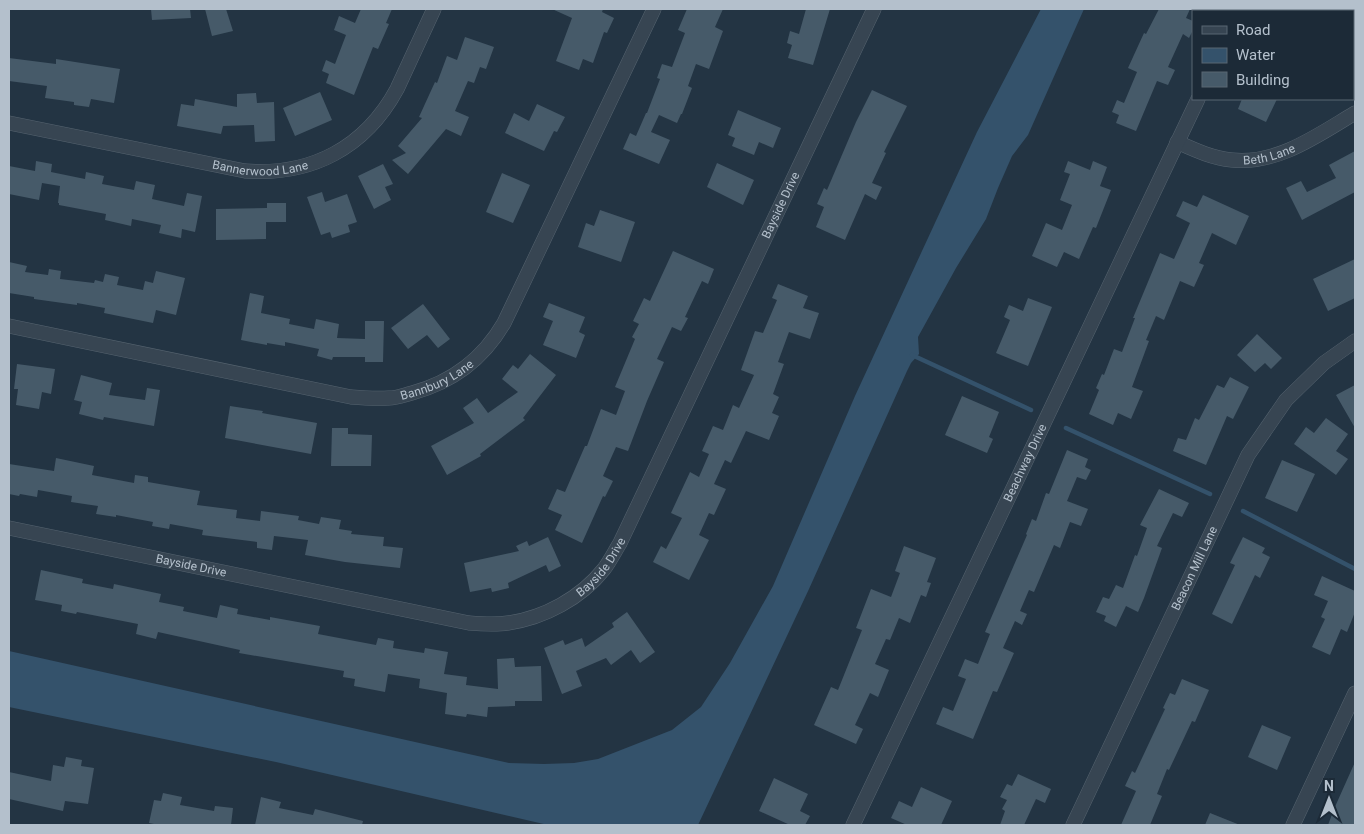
<svg xmlns="http://www.w3.org/2000/svg" width="1364" height="834" font-family="Roboto,sans-serif">
	<style>
		.water { fill: #34526b }
		.lines { fill: none; stroke-linecap: round; stroke-linejoin: round }
		.stream { stroke: #34526b; stroke-width: 4.5 }
		.building { fill: #465a69 }
		.street-casing { stroke: #55636f; stroke-width: 15 }
		.street { stroke: #374552; stroke-width: 14 }
		.labels { text-anchor: middle; dominant-baseline: central; stroke-width: 4; stroke-linejoin: round; paint-order: stroke }
		.street-label { font-size: 12px; fill: #b4c0cc; stroke: #1c2a37 }
	</style>
	<rect width="100%" height="100%" fill="#233443"/>
	<path class="water" d="M1041 9H1084L1028 135 1012 156 998 188 986 219 956 268 918 337 919 354 911 363 907 371 809 589 698 825H548L276 762 9 707V651L509 763 544 764 574 763 598 759 672 730 701 707 730 663 773 586 855 396 977 132Z"/>
	<g class="lines">
		<path class="stream" d="M912 355 1031 410
			M1066 428 1210 494
			M1243 511 1355 569"/>
	</g>
	<path class="building" d="M151 9H190L191 18 152 20Z
		M205 9H226L233 31 212 36Z
		M361 9H392L386 23 389 24 378 49 373 47 354 95 326 83 329 74 322 71 326 60 335 64 346 35 334 30 339 16 355 23Z
		M552 9H603L602 12 614 18 607 33 604 32 593 63 583 59 579 70 556 61 572 18Z
		M687 9H723L715 27 723 31 709 69 696 64 688 86 692 88 682 114H681L677 123 659 115 651 132 670 140 659 164 623 149 630 133 636 136 646 113H647L660 79 657 78 662 64 672 67 685 33 678 30Z
		M806 9H830L813 65 788 58 792 45 787 43 790 31 799 34Z
		M1159 9H1190L1186 18 1193 21V30L1189 38 1183 34 1168 67 1175 70 1168 85 1157 81 1136 131 1116 123 1119 115 1112 112 1117 100 1124 103 1137 72 1128 68 1144 33 1146 34Z
		M465 37 494 47 486 69 480 67 474 83 468 81 455 111 469 117 461 136 446 129 408 174 392 160 406 153 398 146 422 118 419 117 435 82 437 83 447 56 457 60Z
		M9 58 56 64V59L120 69 114 103 91 99 89 107 74 105V102L45 98 47 86 9 81Z
		M872 90 907 106 884 152 886 153 872 183 882 187 876 200 865 194 845 240 816 227 824 207 817 204 824 188 827 190 856 122Z
		M320 92 332 120 295 136 283 108Z
		M256 93 257 103 274 102 275 141 255 142 254 125 223 126 221 134 177 126 181 104 194 106 195 99 237 107V94Z
		M1242 99H1277L1266 122 1238 109Z
		M537 104 565 117 557 132 554 131 544 151 505 133 514 113 529 121Z
		M738 110 781 128 773 148 759 142 754 155 732 146 735 138 728 135Z
		M1355 151V192L1302 220 1286 188 1301 181 1307 192 1336 178 1329 165Z
		M36 161 52 164 51 172 85 179 86 172 104 176 102 184 134 190 136 181 155 185 152 199 184 206 187 193 202 196 195 232 182 229 181 238 159 233 161 225 132 219 131 226 105 220 106 214 59 205V203H58L60 186 42 183 39 200 9 194V166L35 171Z
		M1068 161 1090 170 1093 161 1107 167 1100 186 1111 190 1096 228 1093 227 1079 259 1064 252 1057 267 1032 256 1046 223 1062 230 1072 205 1060 200 1070 174 1064 172Z
		M717 163 754 180 743 205 707 187Z
		M383 164 393 184 385 187 391 200 374 209 358 176Z
		M502 173 530 185 513 223 486 212Z
		M322 192 325 202 347 194 357 222 348 225 350 232 332 238 330 232 321 235 307 197Z
		M1203 195 1249 216 1236 245 1212 233 1199 263 1204 265 1194 287 1180 281 1164 320 1156 316 1146 340 1149 341 1132 387 1143 391 1131 419 1118 413 1113 425 1089 414 1099 390 1096 388 1102 374 1104 375 1114 349 1122 352 1135 318H1133L1160 253 1174 259 1190 223 1176 216 1183 201 1197 207Z
		M267 203H286V222H266V239L216 240V209L267 208Z
		M600 210 635 222 621 262 578 247 586 223 594 226Z
		M673 251 714 269 708 284 702 281 685 317 688 318 681 331 672 327 657 359 664 362 647 401 628 451 616 447 603 476 613 481 605 497 603 496 582 543 555 530 562 515 548 509 557 489 565 492 585 446H587L601 409 616 415 625 391 615 387 635 339 632 337 639 324 633 321 644 298 650 301Z
		M1355 259V298L1328 311 1313 279Z
		M9 262 27 266 25 272 48 275 49 269 61 271 60 279 94 283 95 280 103 282 105 274 119 277 117 285 143 290 145 281 153 283 156 271 185 278 176 315 156 310 153 323 104 313 105 308 77 303V305L34 299V297L9 293Z
		M778 284 808 296 803 308 819 313 810 339 789 332 778 362 784 364 773 394 779 397 772 413 779 416 769 440 746 431 731 463 725 460 714 484 726 489 714 515 709 513 699 535 709 540 689 580 653 562 661 546 666 549 682 518 671 513 690 472 699 477 709 454 702 451 713 426 723 430 733 405 739 408 754 375 741 370 755 331 763 333 777 300 772 298Z
		M250 293 264 296 261 313 290 319 289 324 314 329 316 319 339 324 337 338 365 339V321H384L383 362H365V357H333L332 360 317 356 319 349 285 342V346L267 343V345L241 340Z
		M1028 298 1052 307 1028 366 996 353 1010 320 1004 317 1009 305 1023 311Z
		M549 303 585 317 579 332 585 335 576 358 543 345 553 321 543 317Z
		M423 304 450 339 438 348 427 335 408 349 391 328Z
		M1257 334 1282 358 1271 369 1265 363 1255 372 1237 355Z
		M530 354 556 375 523 418 525 420 480 454 481 456 447 475 431 446 474 423 463 408 477 398 488 413 518 392 502 379 513 365 518 369Z
		M17 364 55 369 51 394 42 392 39 409 16 405 18 389H14Z
		M81 375 112 383 109 395 145 400 147 388 160 390 154 426 104 417 103 420 79 414 82 402 74 400Z
		M1230 377 1249 387 1233 419 1227 416 1206 465 1173 451 1178 438 1186 440 1195 418 1199 420 1217 385 1224 388Z
		M1355 385V428L1336 395Z
		M962 396 999 412 989 437 993 439 987 453 945 435Z
		M230 406 263 411 262 413 317 423 311 454 225 438Z
		M1326 418 1348 434 1336 451 1348 459 1336 475 1294 444 1306 427 1314 433Z
		M332 428H348V434L372 435 371 466H331Z
		M1067 450 1088 459 1085 467 1091 470 1086 480 1077 477 1067 501 1088 509 1081 526 1070 522 1060 548 1054 545 1034 592 1029 590 1020 611 1027 614 1022 625 1015 621 1003 648 1014 653 997 692 993 691 973 739 936 724 943 707 953 711 966 679 958 676 965 659 978 664 990 634 985 632 1027 535 1026 534 1032 519 1036 521 1046 493 1049 494Z
		M56 458 94 466 92 475 134 483 135 475 148 477V482L200 491 197 505 237 510 236 518 260 521 261 511 299 516 298 520 319 524 321 517 341 520 339 529 352 531 351 534 384 537 383 546 403 548 400 568 345 562 305 555 308 540 274 536 272 550 257 548V542L202 535 203 530 170 524 169 529 152 526 153 522 116 515V517L96 514 98 506 71 502 72 496 38 490 37 497 20 494 19 496 9 494V464L54 471Z
		M1282 460 1315 474 1297 512 1265 498Z
		M1159 489 1189 503 1182 517 1173 513 1157 546 1162 548 1144 598 1138 612 1126 606 1116 627 1104 621 1106 616 1096 612 1103 597 1109 599 1116 585 1123 588 1135 555 1137 556 1147 528 1140 525Z
		M548 537 561 566 549 572 546 565 508 583 509 588 492 592 491 588 470 592 464 563 519 551 516 546 527 541 529 546Z
		M1243 537 1265 548 1262 553 1270 557 1260 578 1255 575 1232 624 1212 614 1235 565 1230 563Z
		M904 546 936 558 927 582 931 583 926 597 921 595 910 623 899 618 890 640 886 639 875 664 889 670 878 697 870 693 855 725 863 729 856 744 814 725 831 687 838 690 862 630 856 628 871 589 891 597 900 573 895 571Z
		M41 570 83 579 82 583 113 589 114 584 161 594 159 602 184 607 183 611 217 618 220 605 238 609 237 614 270 620V617L320 626 318 634 376 645 378 638 394 641 393 648 424 653 425 648 448 652 444 674 467 677 466 685 498 689 497 659 514 658 515 667 541 666 542 701H515V706L488 707 487 717 467 714 466 717 445 714 447 693 419 688 420 679 388 674 385 692 354 686 355 679 343 677 344 671 239 653 240 650 158 632 156 639 136 634 138 624 77 612 76 614 61 611 62 605 35 600Z
		M1322 576 1355 591V612L1347 632 1341 629 1330 655 1312 647 1325 619 1321 617 1328 601 1314 595Z
		M627 612 655 652 640 663 631 650 611 665 606 658 576 671 582 686 562 694 544 648 563 640 565 645 582 638 585 647 614 627 612 623Z
		M1182 679 1209 690 1195 722 1192 721 1169 770 1167 769 1157 794 1162 796 1150 825H1121L1136 791 1125 786 1132 771 1135 773 1165 709 1163 708 1170 693 1175 695Z
		M1262 725 1291 737 1277 770 1248 757Z
		M66 757 82 760 81 766 94 768 88 804 65 801 63 811 9 799V772L51 781 53 765 64 767Z
		M1355 762V825H1328L1334 809Z
		M1018 774 1051 789 1045 803 1036 799 1024 825H1000L1005 811 1002 809 1007 800 1000 797 1007 784 1012 786Z
		M774 778 808 794 800 811 810 816 805 825H790L759 811Z
		M921 787 952 801 941 825H907L891 818 899 801 912 807Z
		M163 793 182 797 180 805 214 811 215 806 233 808 231 825H159L149 823 154 800 161 801Z
		M261 797 281 802 279 808 313 815 315 809 363 821 362 825H255Z
		M1210 813 1240 825H1205Z"/>
	<g class="lines">
		<g class="street-casing">
			<g id="street">
				<path d="M1239 11 1241 9"/>
				<path id="s1" d="M9 123 245 171C311 176 365 148 397 89L434 9"/>
				<path id="s2" d="M1177 142C1195 150 1212 158 1232 160 1277 165 1318 135 1355 113"/>
				<path id="s3" d="M9 326 351 397C363 398 376 399 389 398 397 398 404 395 412 393 453 382 483 359 504 323L654 9"/>
				<path id="s4" d="M9 528 469 623C482 624 495 625 508 623 544 618 581 598 604 569 610 561 615 551 620 543L874 9"/>
				<path id="s5" d="M853 825 1198 99"/>
				<path id="s6" d="M1073 825 1248 455 1286 400 1324 363 1355 341"/>
				<path d="M1293 825 1355 693"/>
			</g>
		</g>
		<use href="#street" class="street"/>
	</g>
	<g class="labels">
		<g class="street-label">
			<text stroke="none"><textPath href="#s2" startOffset="96">Beth Lane</textPath></text>
			<text stroke="none"><textPath href="#s1" startOffset="256">Bannerwood Lane</textPath></text>
			<text stroke="none"><textPath href="#s4" startOffset="1026">Bayside Drive</textPath></text>
			<text stroke="none"><textPath href="#s3" startOffset="439">Bannbury Lane</textPath></text>
			<text stroke="none"><textPath href="#s5" startOffset="401">Beachway Drive</textPath></text>
			<text stroke="none"><textPath href="#s4" startOffset="621">Bayside Drive</textPath></text>
			<text stroke="none"><textPath href="#s4" startOffset="186">Bayside Drive</textPath></text>
			<text stroke="none"><textPath href="#s6" startOffset="284">Beacon Mill Lane</textPath></text>
		</g>
	</g>
	<rect width="1364" height="834" fill="none" stroke="#b4c0cc" stroke-width="20"/>
	<rect x="1192" y="10" width="162" height="90" fill="#1c2a37" stroke="#596673"/>
	<rect x="1202" y="26" width="25" height="8" fill="#374552" stroke="#596673"/>
	<text x="1236" y="35" font-size="15" fill="#b4c0cc">Road</text>
	<rect x="1202" y="48" width="25" height="15" fill="#34526b" stroke="#596673"/>
	<text x="1236" y="60" font-size="15" fill="#b4c0cc">Water</text>
	<rect x="1202" y="72" width="25" height="15" fill="#465a69" stroke="#596673"/>
	<text x="1236" y="85" font-size="15" fill="#b4c0cc">Building</text>
	<g transform="translate(1329 799)" stroke="#1c2a37" stroke-width="4" paint-order="stroke">
	<path d="M0-4L9 19L0 12L-9 19Z" fill="#b4c0cc"/>
	<text y="-8" font-size="14" font-weight="bold" text-anchor="middle" fill="#b4c0cc">N</text>
	</g>
</svg>
